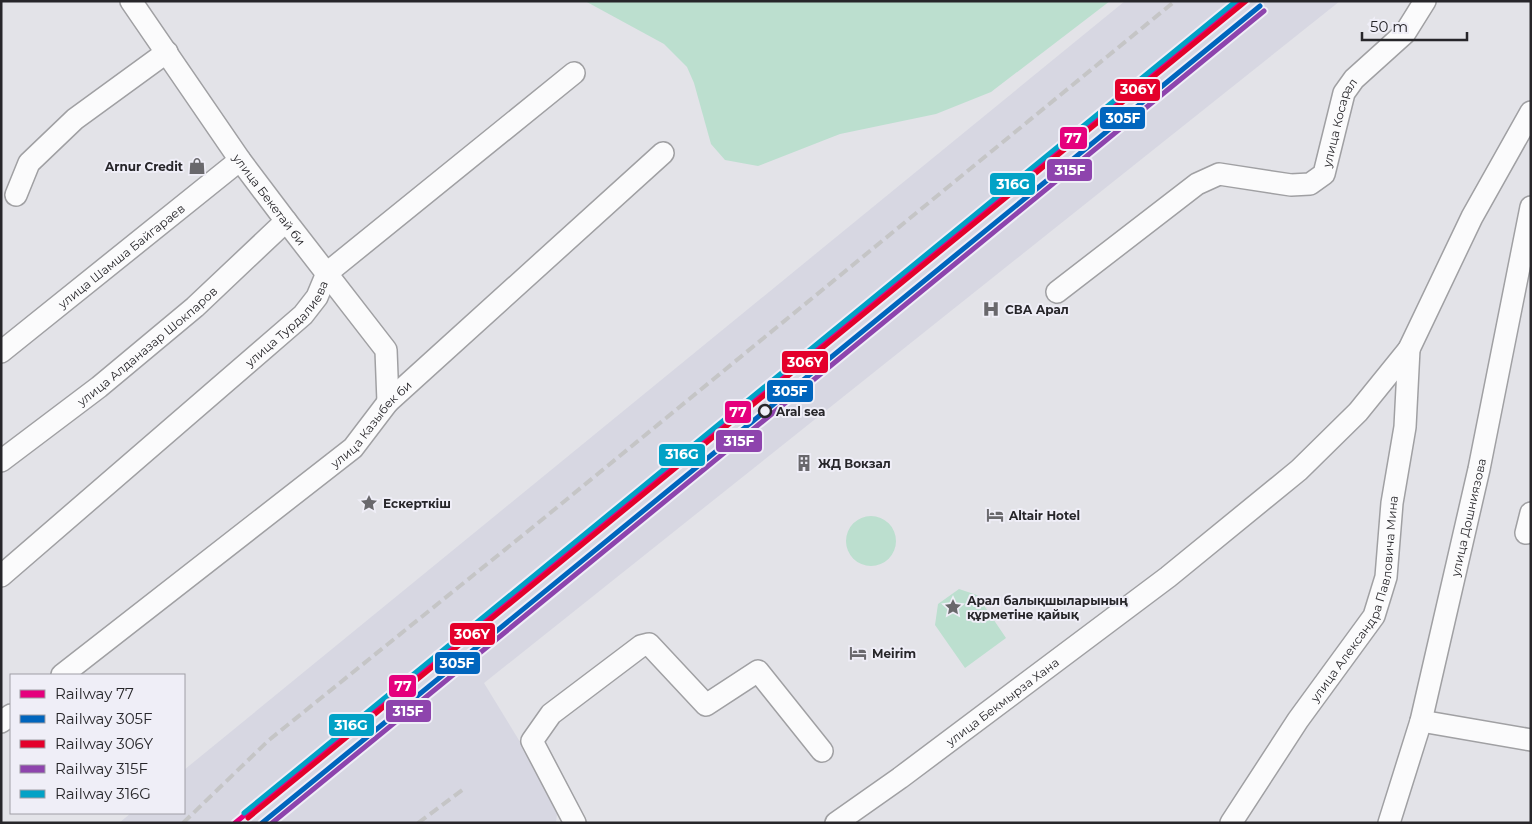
<svg xmlns="http://www.w3.org/2000/svg" width="1532" height="824" font-family="Montserrat,sans-serif">
	<style>
		.built { fill: #d7d7e2 }
		.green { fill: #bcdfcf }
		.lines { fill: none; stroke-linecap: round; stroke-linejoin: round }
		.minor-casing { stroke: #a0a0a3; stroke-width: 24 }
		.minor { stroke: #fbfbfc; stroke-width: 21 }
		.rail { stroke: #c5c5c6; stroke-width: 4; stroke-dasharray: 10 5; stroke-linecap: butt }
		.rail-1-casing { stroke: #efeef7; stroke-width: 9 }
		.rail-2-casing { stroke: #efeef7; stroke-width: 9 }
		.rail-3-casing { stroke: #efeef7; stroke-width: 9 }
		.rail-4-casing { stroke: #efeef7; stroke-width: 9 }
		.rail-5-casing { stroke: #efeef7; stroke-width: 9 }
		.rail-1 { stroke: #e5007d; stroke-width: 5 }
		.rail-2 { stroke: #0065bd; stroke-width: 5 }
		.rail-3 { stroke: #e4002b; stroke-width: 5 }
		.rail-4 { stroke: #8e44ad; stroke-width: 5 }
		.rail-5 { stroke: #02a2c6; stroke-width: 5 }
		.stop-dot { fill: #efeef7; stroke: #27262a; stroke-width: 2.5 }
		.labels { text-anchor: middle; dominant-baseline: central; stroke-width: 4; stroke-linejoin: round; paint-order: stroke }
		.street-label { font-size: 12px; fill: #27262a; stroke: #efeef7 }
		.poi-label { font-size: 12px; font-weight: bold; fill: #27262a; stroke: #efeef7; text-anchor: start }
		.stop-label { font-size: 12px; font-weight: bold; fill: #27262a; stroke: #efeef7; text-anchor: start }
		.line-badge { stroke: #efeef7; stroke-width: 2 }
		.badge-label { font-size: 14px; text-anchor: middle; font-weight: bold; fill: #fff }
	</style>
	<rect width="100%" height="100%" fill="#e3e3e8"/>
	<path class="built" d="M1125 1H1340L484 683 558 804 556 823H119L131 813H184V770Z"/>
	<path class="green" d="M585 1H1110L991 92 936 114 840 134 758 166 725 160 711 144 694 83 687 67 664 44Z
		M846 541a25 25 0 1 1 50 0a25 25 0 1 1-50 0Z
		M959 589 977 595 1006 638 965 668 935 625 938 604Z"/>
	<g class="lines">
		<g class="minor-casing">
			<g id="minor">
				<path id="s1" d="M131 1 240 160 286 221 386 350 388 402"/>
				<path d="M16 195 29 163 75 119 167 52"/>
				<path id="s2" d="M1057 292 1197 184 1219 174 1291 185 1310 184 1324 174 1344 93 1354 79 1405 33 1425 1"/>
				<path id="s3" d="M1 352 240 160"/>
				<path id="s4" d="M1 461 99 387 195 307 286 221"/>
				<path d="M1526 533 1531 513"/>
				<path id="s5" d="M1 576 303 315 317 297 327 273 574 73"/>
				<path id="s6" d="M62 675 353 448 388 402 663 153"/>
				<path d="M1421 721 1531 740"/>
				<path d="M1 722 11 715"/>
				<path d="M575 823 532 741 551 714 641 646 649 644 706 705 758 671 822 751"/>
				<path id="s7" d="M836 823 900 778 1168 577 1299 470 1358 412 1409 349 1472 217 1531 112"/>
				<path id="s8" d="M1231 823 1298 720 1374 616 1386 577 1392 503 1405 427 1409 349"/>
				<path id="s9" d="M1389 823 1421 721 1479 469 1531 207"/>
			</g>
		</g>
		<use href="#minor" class="minor"/>
		<path class="rail" d="M183 823 269 740 533 527 1175 1
			M418 823 465 788"/>
		<g class="rail-1-casing">
			<path id="rail-1" d="M235 823 1241 1"/>
		</g>
		<g class="rail-2-casing">
			<path id="rail-2" d="M262 823 1260 6"/>
		</g>
		<g class="rail-3-casing">
			<path id="rail-3" d="M248 818 1246 1"/>
		</g>
		<g class="rail-4-casing">
			<path id="rail-4" d="M272 823 1264 11"/>
		</g>
		<g class="rail-5-casing">
			<path id="rail-5" d="M244 813 1236 1"/>
		</g>
		<use href="#rail-1" class="rail-1"/>
		<use href="#rail-2" class="rail-2"/>
		<use href="#rail-3" class="rail-3"/>
		<use href="#rail-4" class="rail-4"/>
		<use href="#rail-5" class="rail-5"/>
	</g>
	<defs>
		<g id="shop-bare" transform="scale(1.35)"><path d="M-5-2.5h2.3a2.7 3.5 0 0 1 5.4 0H5L5.5 6h-11ZM-1.5-2.5h3a1.5 2.3 0 0 0-3 0Z" fill="#69686c" stroke="#efeef7" stroke-width="2.5" paint-order="stroke"/></g>
		<g id="hospital-bare" transform="scale(1.35)"><path d="M-5-5h3v3.5h4V-5h3V5h-3V1.5h-4V5h-3Z" fill="#69686c" stroke="#efeef7" stroke-width="2.5" paint-order="stroke"/></g>
		<g id="building-bare" transform="scale(1.35)"><path d="M-4-6H4V6H1V3H-1V6H-4ZM-2.5-4.3h1.7v1.8h-1.7ZM.8-4.3h1.7v1.8H.8ZM-2.5-1h1.7V.8h-1.7ZM.8-1h1.7V.8H.8Z" fill="#69686c" stroke="#efeef7" stroke-width="2.5" paint-order="stroke"/></g>
		<g id="sight-bare" transform="scale(1.35)"><path d="M0-6L1.8-2.2L6-1.7L2.9 1.2L3.7 5.4L0 3.3L-3.7 5.4L-2.9 1.2L-6-1.7L-1.8-2.2Z" fill="#69686c" stroke="#efeef7" stroke-width="2.5" paint-order="stroke"/></g>
		<g id="hotel-bare" transform="scale(1.35)"><path d="M-6-4.5h1.5V1H6V5H4.5V3h-9V5H-6ZM-4 0a1.8 1.8 0 1 1 3.6 0ZM.5 0V-2.5h3Q6-2.5 6 0Z" fill="#69686c" stroke="#efeef7" stroke-width="2.5" paint-order="stroke"/></g>
	</defs>
	<g fill-rule="evenodd">
		<use href="#shop-bare" x="197" y="166"/>
		<use href="#hospital-bare" x="991" y="309"/>
		<use href="#building-bare" x="804" y="463"/>
		<use href="#sight-bare" x="369" y="503"/>
		<use href="#hotel-bare" x="995" y="515"/>
		<use href="#sight-bare" x="953" y="607"/>
		<use href="#hotel-bare" x="858" y="653"/>
	</g>
	<circle class="stop-dot" cx="765" cy="411" r="6"/>
	<g class="labels">
		<g class="street-label">
			<text stroke="none"><textPath href="#s2" startOffset="364">улица Косарал</textPath></text>
			<text stroke="none"><textPath href="#s1" startOffset="242">улица Бекетай би</textPath></text>
			<text stroke="none"><textPath href="#s3" startOffset="154">улица Шамша Байгараев</textPath></text>
			<text stroke="none"><textPath href="#s5" startOffset="382">улица Турдалиева</textPath></text>
			<text stroke="none"><textPath href="#s4" startOffset="186">улица Алданазар Шокпаров</textPath></text>
			<text stroke="none"><textPath href="#s6" startOffset="399">улица Казыбек би</textPath></text>
			<text stroke="none"><textPath href="#s9" startOffset="316">улица Дошниязова</textPath></text>
			<text stroke="none"><textPath href="#s8" startOffset="261">улица Александра Павловича Мина</textPath></text>
			<text stroke="none"><textPath href="#s7" startOffset="206">улица Бекмырза Хана</textPath></text>
		</g>
		<g class="poi-label">
			<text x="183" y="166" text-anchor="end">Arnur Credit</text>
			<text x="1005" y="309">СВА Арал</text>
			<text x="818" y="463">ЖД Вокзал</text>
			<text x="383" y="503">Ескерткіш</text>
			<text x="1009" y="515">Altair Hotel</text>
			<text x="967" y="600">Арал балықшыларының<tspan x="967" dy="14">құрметіне қайық</tspan></text>
			<text x="872" y="653">Meirim</text>
		</g>
		<g class="stop-label">
			<text x="776" y="411">Aral sea</text>
		</g>
	</g>
	<g class="line-badge">
		<rect x="1114" y="78" width="47" height="24" rx="5" fill="#e4002b"/>
		<rect x="1099" y="106" width="47" height="24" rx="5" fill="#0065bd"/>
		<rect x="1059" y="126" width="29" height="24" rx="5" fill="#e5007d"/>
		<rect x="1046" y="158" width="47" height="24" rx="5" fill="#8e44ad"/>
		<rect x="989" y="172" width="47" height="24" rx="5" fill="#02a2c6"/>
		<rect x="781" y="350" width="48" height="24" rx="5" fill="#e4002b"/>
		<rect x="766" y="379" width="48" height="24" rx="5" fill="#0065bd"/>
		<rect x="724" y="400" width="28" height="24" rx="5" fill="#e5007d"/>
		<rect x="715" y="429" width="48" height="24" rx="5" fill="#8e44ad"/>
		<rect x="658" y="443" width="48" height="24" rx="5" fill="#02a2c6"/>
		<rect x="449" y="622" width="47" height="24" rx="5" fill="#e4002b"/>
		<rect x="434" y="651" width="47" height="24" rx="5" fill="#0065bd"/>
		<rect x="388" y="674" width="29" height="24" rx="5" fill="#e5007d"/>
		<rect x="385" y="699" width="47" height="24" rx="5" fill="#8e44ad"/>
		<rect x="328" y="713" width="47" height="24" rx="5" fill="#02a2c6"/>
	</g>
	<g class="badge-label">
		<text x="1138" y="94">306Y</text>
		<text x="1123" y="123">305F</text>
		<text x="1073" y="143">77</text>
		<text x="1070" y="175">315F</text>
		<text x="1013" y="189">316G</text>
		<text x="805" y="367">306Y</text>
		<text x="790" y="396">305F</text>
		<text x="738" y="417">77</text>
		<text x="739" y="446">315F</text>
		<text x="682" y="459">316G</text>
		<text x="472" y="639">306Y</text>
		<text x="457" y="668">305F</text>
		<text x="403" y="691">77</text>
		<text x="408" y="716">315F</text>
		<text x="351" y="730">316G</text>
	</g>
	<rect width="1532" height="824" fill="none" stroke="#27262a" stroke-width="5"/>
	<rect x="10" y="674" width="175" height="140" fill="#efeef7" stroke="#9f9ea5"/>
	<rect x="20" y="690" width="25" height="8" fill="#e5007d" stroke="#9f9ea5"/>
	<text x="55" y="699" font-size="15" fill="#27262a">Railway 77</text>
	<rect x="20" y="715" width="25" height="8" fill="#0065bd" stroke="#9f9ea5"/>
	<text x="55" y="724" font-size="15" fill="#27262a">Railway 305F</text>
	<rect x="20" y="740" width="25" height="8" fill="#e4002b" stroke="#9f9ea5"/>
	<text x="55" y="749" font-size="15" fill="#27262a">Railway 306Y</text>
	<rect x="20" y="765" width="25" height="8" fill="#8e44ad" stroke="#9f9ea5"/>
	<text x="55" y="774" font-size="15" fill="#27262a">Railway 315F</text>
	<rect x="20" y="790" width="25" height="8" fill="#02a2c6" stroke="#9f9ea5"/>
	<text x="55" y="799" font-size="15" fill="#27262a">Railway 316G</text>
	<path d="M1362 32v8h105v-8" fill="none" stroke="#27262a" stroke-width="2.5"/>
	<text x="1370" y="32" font-size="15" fill="#27262a" stroke="#efeef7" stroke-width="4" paint-order="stroke">50 m</text>
</svg>
